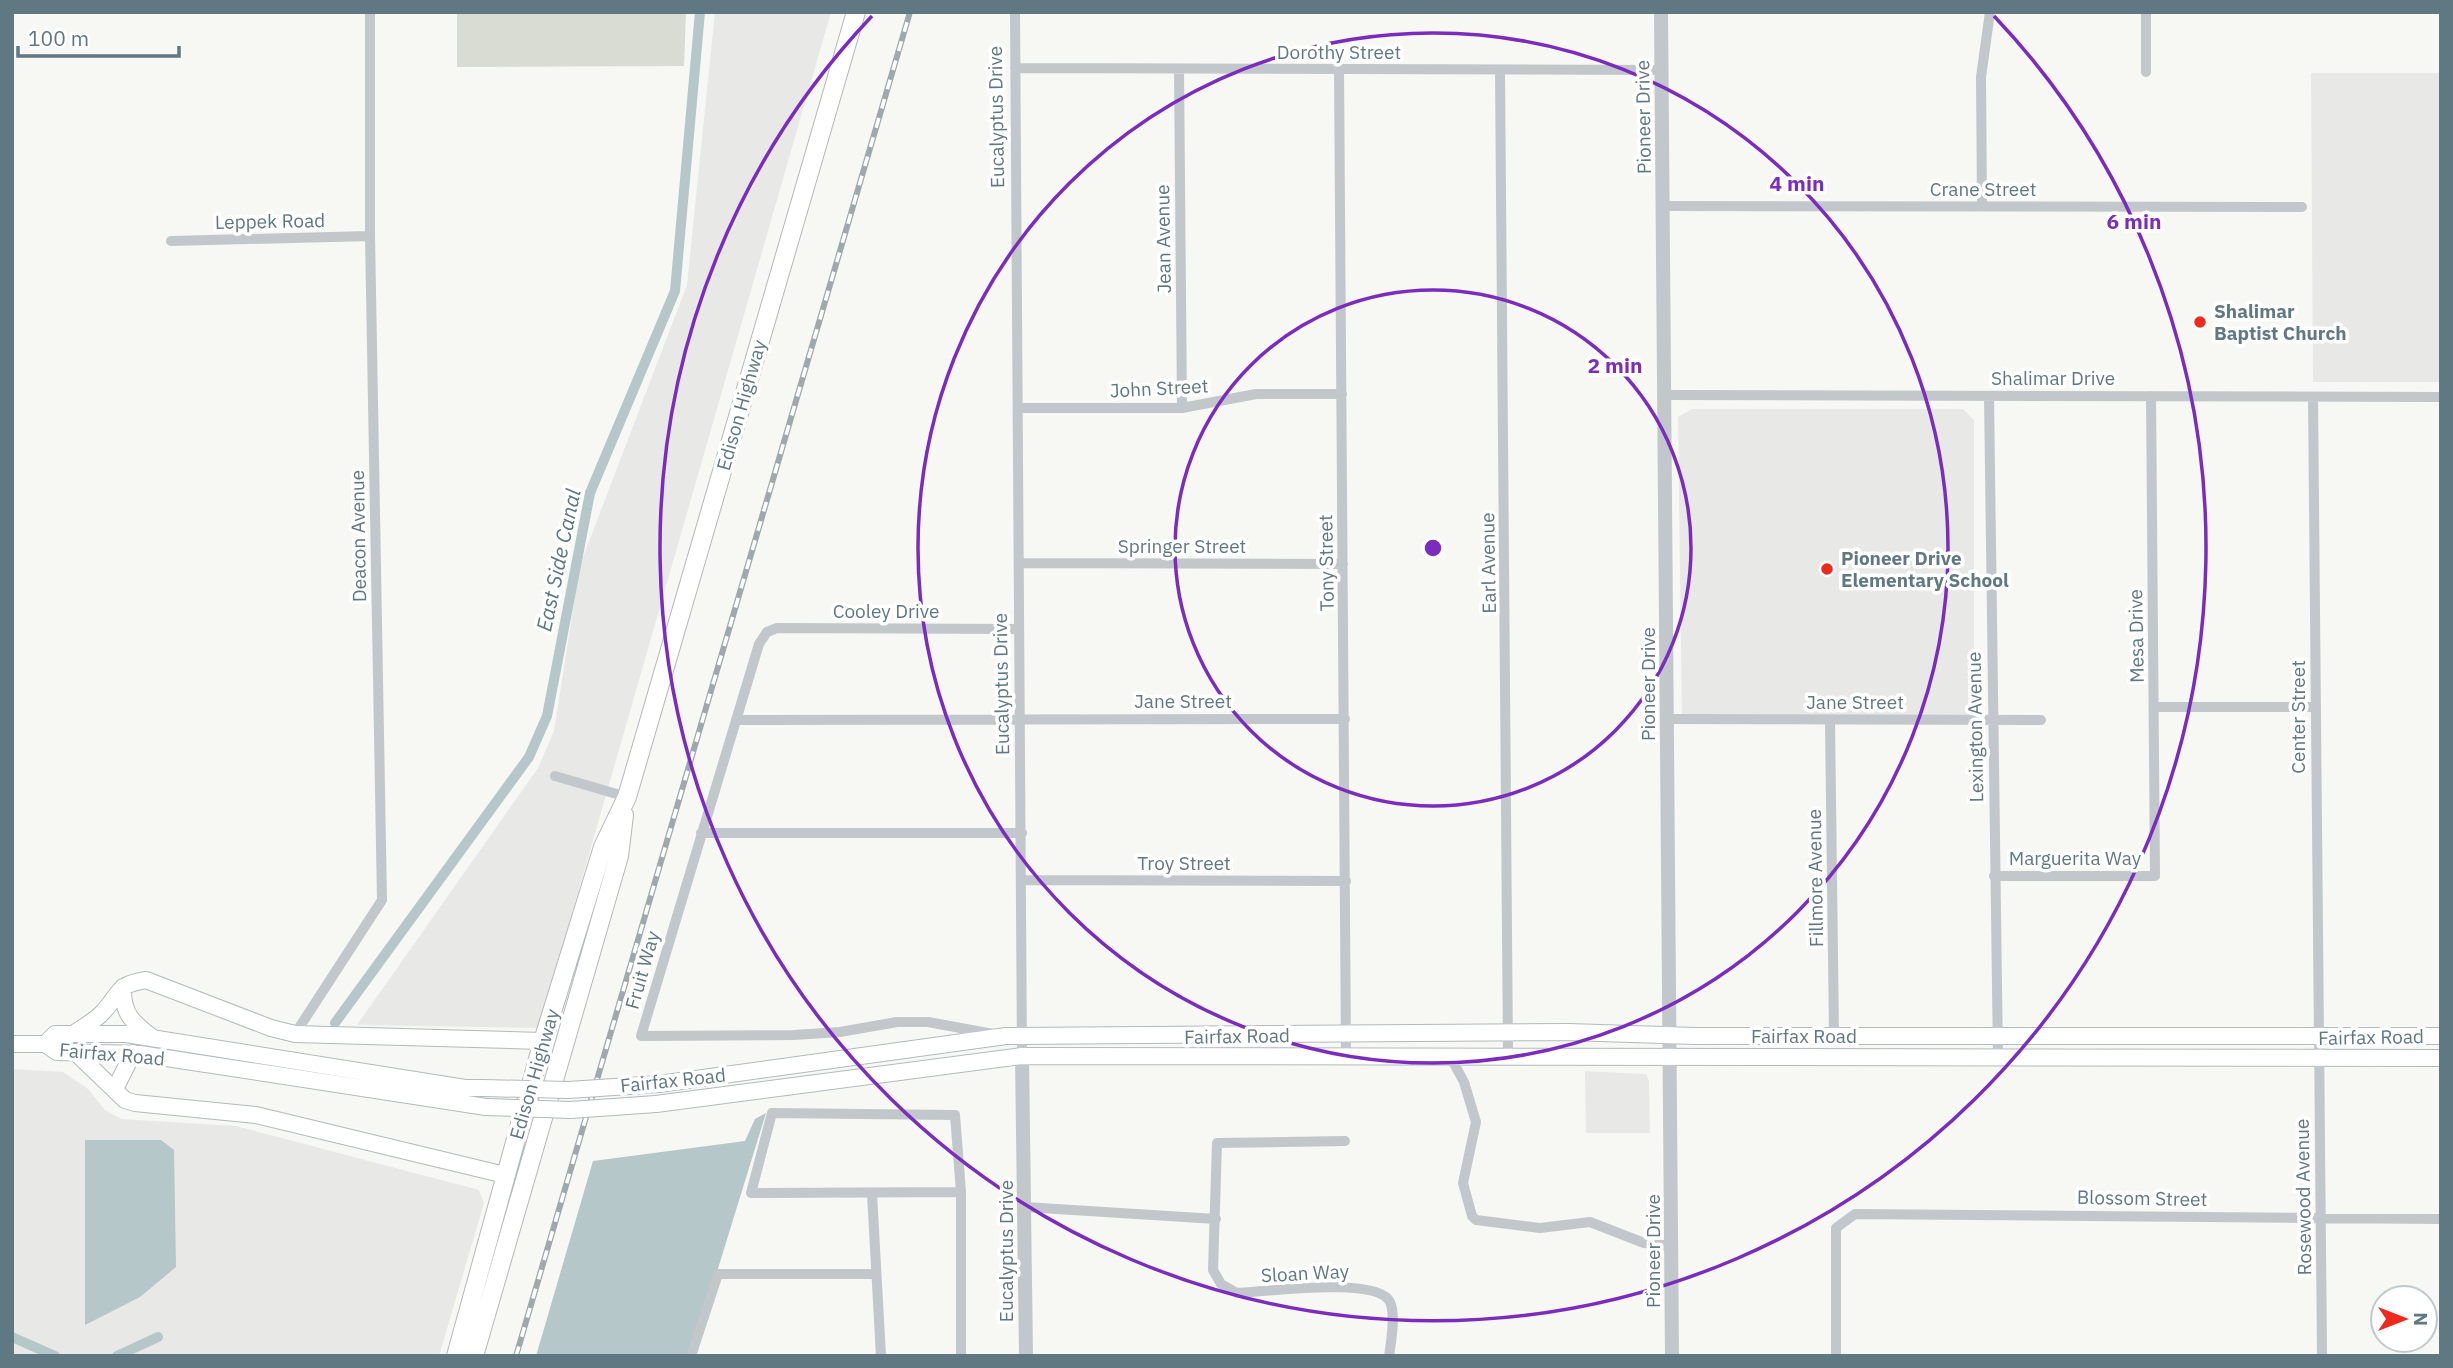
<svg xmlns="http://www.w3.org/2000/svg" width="2453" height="1368" font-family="'IBM Plex Sans',sans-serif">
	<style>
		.built { fill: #e8e8e7 }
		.green { fill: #d8dcd2 }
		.water { fill: #b5c7c8 }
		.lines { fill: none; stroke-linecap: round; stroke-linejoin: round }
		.canal { stroke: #b5c7c8; stroke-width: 10 }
		.secondary-casing { stroke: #b1babd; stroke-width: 18 }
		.primary-casing { stroke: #b2b9bc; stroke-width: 20 }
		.minor { stroke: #c1c7ca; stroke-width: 10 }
		.tertiary { stroke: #c1c7ca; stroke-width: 14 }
		.secondary { stroke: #fff; stroke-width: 16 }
		.primary { stroke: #fff; stroke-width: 18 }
		.rail-casing { stroke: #9ea8ad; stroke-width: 6 }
		.rail { stroke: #fff; stroke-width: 3.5; stroke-dasharray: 10; stroke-linecap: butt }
		.secondary-bridge-casing { stroke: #b1babd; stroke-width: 18; stroke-linecap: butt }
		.secondary-bridge { stroke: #fff; stroke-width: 16 }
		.ring { fill: none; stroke: #7b2cbf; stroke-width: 3.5 }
		.poi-dot { fill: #ee2a1c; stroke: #fff; stroke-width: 2.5 }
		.labels { text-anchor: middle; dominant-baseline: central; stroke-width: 7; stroke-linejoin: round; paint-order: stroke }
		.street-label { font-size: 19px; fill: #607881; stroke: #fff }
		.poi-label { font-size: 19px; font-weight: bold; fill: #607881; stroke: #fff; text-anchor: start }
		.water-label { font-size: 21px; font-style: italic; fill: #5a787c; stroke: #fff }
		.centre { fill: #7b2cbf; stroke: #fff; stroke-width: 3.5 }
		.ring-label { font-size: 21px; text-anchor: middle; font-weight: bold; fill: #7b2cbf; stroke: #fff; stroke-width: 7; stroke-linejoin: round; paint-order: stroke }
	</style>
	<rect width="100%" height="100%" fill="#f7f7f3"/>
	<path class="built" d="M715 12H831L539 1028 357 1025 538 768 554 731 580 565 687 285Z
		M2311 73H2441V382H2313Z
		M1692 409H1963L1974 420V718L1682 719 1678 417Z
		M12 1069 63 1072 88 1089 105 1110 121 1119 236 1126 479 1190 484 1203 439 1356H12Z
		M1585 1071 1646 1074 1649 1081 1650 1133H1586Z"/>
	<path class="green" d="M457 12H686L684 66 457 67Z"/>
	<path class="water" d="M766 1113 691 1356H536L593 1161 745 1141 755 1119Z
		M85 1140H161L174 1150 176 1267 140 1297 85 1325Z"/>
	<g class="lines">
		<path class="canal" d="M335 1023 529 757 547 716 590 493 675 291 700 12
			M12 1337 55 1356
			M117 1356 158 1337"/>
		<g class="secondary-casing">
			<path id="secondary" d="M123 987C122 1014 133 1023 153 1038
				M76 1032C85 1026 96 1020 103 1012 121 993 115 985 146 980L271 1028 295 1034 543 1041
				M12 1044H45L57 1052 140 1054 486 1107
				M45 1044 55 1034H126L465 1088H483
				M75 1052 125 1100 135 1103 256 1115 505 1175
				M659 1084 1006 1036 1568 1032 1695 1036H2441
				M115 1089 133 1053
				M656 1104 1022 1056 2441 1058"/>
		</g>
		<g class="primary-casing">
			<path id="primary" d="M456 1356 543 1041 603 847 627 797 856 12
				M474 1356 619 856 624 815"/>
		</g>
		<path class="minor" d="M1015 12 1022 1056
			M1015 68 1662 70
			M1179 69 1182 408
			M1339 69 1346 1056
			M1500 70 1508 1056
			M2146 72V12
			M1663 206 2302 207
			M1982 206 1981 77 1990 12
			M171 241 370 236
			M1665 395 2441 397
			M1989 396 1998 1058
			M2313 397 2322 1356
			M1018 408H1182L1256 394H1342
			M1020 563 1343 564
			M2154 707H2316
			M1668 719 2041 720
			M736 720 1345 719
			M1830 720 1834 1036
			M555 776 627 797
			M701 833H1022
			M1994 876H2155L2151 396
			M1023 880 1346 881
			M295 1034 382 900 370 236V12
			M993 1034 928 1022H897L840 1032 794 1035 641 1036 759 644 767 632 777 628 1019 629
			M1450 1056 1464 1082 1476 1122 1463 1183 1472 1216 1476 1220 1540 1228 1590 1222 1644 1243 1671 1246
			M1345 1141 1217 1143 1213 1270 1221 1284 1237 1293C1264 1292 1378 1276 1390 1302 1396 1315 1391 1342 1389 1356
			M961 1192 751 1193 772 1113 955 1115 961 1192V1356
			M872 1194 881 1356
			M1025 1207 1216 1219
			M691 1356 718 1274H876
			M1836 1356V1228L1855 1214 2441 1219"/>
		<path class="tertiary" d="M1661 12 1672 1356
			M1022 1056 1026 1356"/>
		<use href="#secondary" class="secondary"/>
		<use href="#primary" class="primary"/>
		<g class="rail-casing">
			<path id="rail" d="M516 1356 910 12"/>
		</g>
		<use href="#rail" class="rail"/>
		<g class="secondary-bridge-casing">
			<path id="secondary-bridge" d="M483 1088 569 1090 659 1084
				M486 1107 570 1110 656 1104"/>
		</g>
		<use href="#secondary-bridge" class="secondary-bridge"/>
	</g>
	<g class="ring">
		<circle cx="1433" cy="548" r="258"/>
		<circle cx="1433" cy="548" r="515"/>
		<path d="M1994 16A773 773 0 1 1 872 16"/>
	</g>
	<g class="poi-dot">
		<circle cx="2200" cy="322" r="7"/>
		<circle cx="1827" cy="569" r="7"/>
	</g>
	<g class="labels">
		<g class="street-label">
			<text x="1339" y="52">Dorothy Street</text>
			<text transform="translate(996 117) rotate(-91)">Eucalyptus Drive</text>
			<text transform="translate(1643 117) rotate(-91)">Pioneer Drive</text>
			<text x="1983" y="189">Crane Street</text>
			<text transform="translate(270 221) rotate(-1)">Leppek Road</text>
			<text transform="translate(1163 239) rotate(-91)">Jean Avenue</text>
			<text x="2053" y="378">Shalimar Drive</text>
			<text transform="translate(1159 388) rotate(-3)">John Street</text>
			<text transform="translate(741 405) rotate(-74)">Edison Highway</text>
			<text transform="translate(358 536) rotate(-91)">Deacon Avenue</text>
			<text x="1182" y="546">Springer Street</text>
			<text transform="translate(1326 563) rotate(-91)">Tony Street</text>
			<text transform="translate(1488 563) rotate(-91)">Earl Avenue</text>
			<text x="886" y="611">Cooley Drive</text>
			<text transform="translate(2136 636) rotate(-91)">Mesa Drive</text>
			<text transform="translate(1001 684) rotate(-91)">Eucalyptus Drive</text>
			<text transform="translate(1648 684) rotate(-90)">Pioneer Drive</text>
			<text x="1183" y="701">Jane Street</text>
			<text x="1855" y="702">Jane Street</text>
			<text transform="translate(2298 717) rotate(-90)">Center Street</text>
			<text transform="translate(1975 727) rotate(-91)">Lexington Avenue</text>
			<text x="2075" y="858">Marguerita Way</text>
			<text x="1184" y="863">Troy Street</text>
			<text transform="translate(1815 878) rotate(-91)">Fillmore Avenue</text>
			<text transform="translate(642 970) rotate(-74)">Fruit Way</text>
			<text transform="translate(1237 1036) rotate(-1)">Fairfax Road</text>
			<text x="1804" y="1036">Fairfax Road</text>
			<text transform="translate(2371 1037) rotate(-1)">Fairfax Road</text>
			<text transform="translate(112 1054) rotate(5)">Fairfax Road</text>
			<text transform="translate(534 1074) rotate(-74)">Edison Highway</text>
			<text transform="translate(673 1080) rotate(-6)">Fairfax Road</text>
			<text transform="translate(2303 1197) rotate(-91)">Rosewood Avenue</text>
			<text transform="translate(2142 1198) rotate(1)">Blossom Street</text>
			<text transform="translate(1006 1251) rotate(-90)">Eucalyptus Drive</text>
			<text transform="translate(1653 1251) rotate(-90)">Pioneer Drive</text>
			<text transform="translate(1305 1273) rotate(-3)">Sloan Way</text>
		</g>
		<g class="poi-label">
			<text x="2214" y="311">Shalimar<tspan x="2214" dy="22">Baptist Church</tspan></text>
			<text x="1841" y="558">Pioneer Drive<tspan x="1841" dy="22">Elementary School</tspan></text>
		</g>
		<g class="water-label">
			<text transform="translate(558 560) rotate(-78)">East Side Canal</text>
		</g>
	</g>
	<circle cx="1433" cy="548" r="10" class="centre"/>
	<g class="ring-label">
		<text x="1797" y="191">4 min</text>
		<text x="2134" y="229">6 min</text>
		<text x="1615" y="373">2 min</text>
	</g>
	<rect width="2453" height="1368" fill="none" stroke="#607881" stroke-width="28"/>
	<g transform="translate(2404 1319) rotate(90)"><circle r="33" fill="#ffffff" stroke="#bfc9cd" stroke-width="2"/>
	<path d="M0-5L12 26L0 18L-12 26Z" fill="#ee2a1c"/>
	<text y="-10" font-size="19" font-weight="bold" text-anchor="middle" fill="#607881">N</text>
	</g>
	<path d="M18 46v10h161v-10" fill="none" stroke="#607881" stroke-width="3.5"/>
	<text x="28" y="46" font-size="21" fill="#607881" stroke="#ffffff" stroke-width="5" paint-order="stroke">100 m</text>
</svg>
